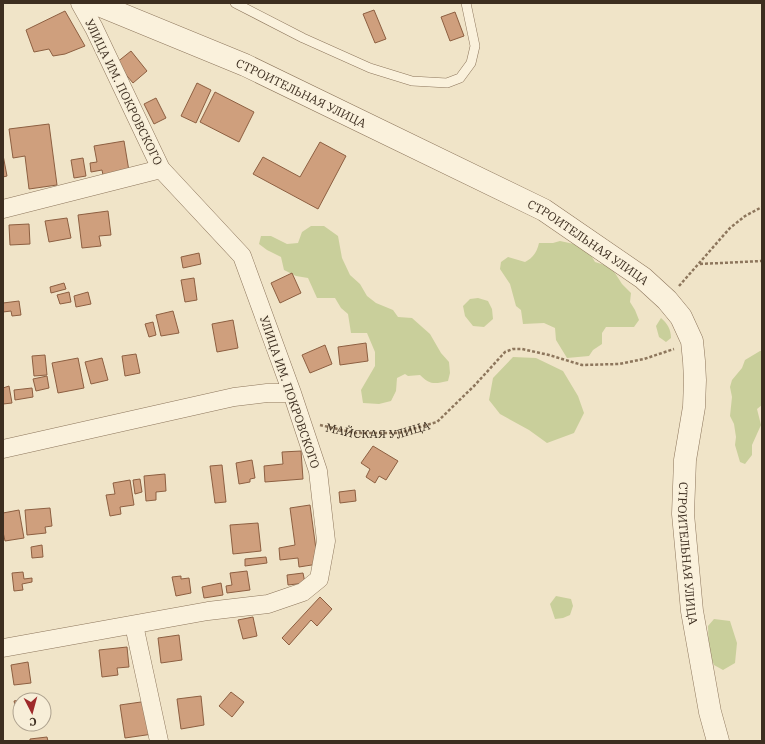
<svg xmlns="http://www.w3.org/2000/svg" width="765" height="744" font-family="'IBM Plex Serif',serif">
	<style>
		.green { fill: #c9cf9b }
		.building { fill: #cf9f7d; stroke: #8d5f41 }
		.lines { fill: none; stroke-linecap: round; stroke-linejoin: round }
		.service-casing { stroke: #8d765c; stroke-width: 10 }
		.minor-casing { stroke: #8d765c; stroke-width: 19 }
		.tertiary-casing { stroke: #8d765c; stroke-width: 23 }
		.path { stroke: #8d765c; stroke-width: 2.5; stroke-dasharray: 3 2; stroke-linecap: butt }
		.service { stroke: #faf1dc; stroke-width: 9 }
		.minor { stroke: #faf1dc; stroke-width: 18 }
		.tertiary { stroke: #faf1dc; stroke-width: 22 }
		.labels { text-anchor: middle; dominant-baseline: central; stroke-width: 3.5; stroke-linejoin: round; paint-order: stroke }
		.street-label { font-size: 12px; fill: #3d2e20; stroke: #f7eed8 }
	</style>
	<rect width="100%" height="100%" fill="#f0e4c8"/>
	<path class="green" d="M311 226H324L338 236 342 258 350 275 360 284 367 296 376 303 393 310 398 317 412 318 430 334 441 353 449 362 450 373 448 381C434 384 430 385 420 375L408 376 405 374 397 378 396 391 391 401 379 404 363 403 361 390 375 366V352L367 333H351L348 314 341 308 335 298H317L308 278 296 276 284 270 281 257 267 250 259 244 261 236H271L287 244 298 243 302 232Z
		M560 241 574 244 588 250 595 262 608 266 615 273 622 284 631 293 630 302 635 310 639 320 634 327H606L602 333V344L593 350 589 356 567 358 556 340 555 328 544 323 523 324 521 310 516 306 510 284 500 269 501 262 508 257 525 262C533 258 537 252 539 243H553Z
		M478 298 488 301 492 309 493 319 484 327 473 326 465 316 463 306 470 299Z
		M661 318C667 323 671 329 671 338L666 342 659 337 656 326Z
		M760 351H762V405L757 409 761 425 752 445V455L745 464 740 462 735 445 736 437 734 424 730 416 732 397 730 387 732 380 742 368 745 360Z
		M513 357 536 358 563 371 578 396 584 413 574 433 547 443 529 430 500 414 489 400 493 378Z
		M556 596 571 599 573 606 570 615 563 618 555 619 550 604Z
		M714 619 730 621 737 643 735 663 723 670 714 665 709 654 708 626Z"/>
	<path class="building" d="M374 10 386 39 375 43 363 14Z
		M65 11 85 46 65 54 53 56 49 49 34 52 26 30Z
		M455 12 464 36 450 41 441 17Z
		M131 51 147 71 133 83 116 63Z
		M197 83 211 90 196 123 181 116Z
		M215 92 254 112 239 142 200 122Z
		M156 98 166 118 154 124 144 104Z
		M49 124 57 185 29 189 25 156 13 158 9 129Z
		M124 141 129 171 103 175 102 170 91 172 90 163 97 162 94 146Z
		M320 142 346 156 318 209 253 174 263 157 300 177Z
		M3 155 7 176 3 177Z
		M83 158 86 176 74 178 71 160Z
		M108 211 111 235 99 236 101 246 82 248 78 215Z
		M67 218 71 238 49 242 45 221Z
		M29 224 30 244 10 245 9 225Z
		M199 253 201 264 183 268 181 257Z
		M292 273 301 293 280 303 271 283Z
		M194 278 197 300 185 302 181 280Z
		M64 283 66 289 51 293 50 287Z
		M69 292 71 302 60 304 57 295Z
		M88 292 91 304 76 307 74 296Z
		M19 301 21 315 12 316 11 311 3 312V303Z
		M173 311 179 333 161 336 156 315Z
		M233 320 238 348 217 352 212 324Z
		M153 322 156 335 149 337 145 324Z
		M366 343 368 361 340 365 338 347Z
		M325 345 332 364 310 373 302 355Z
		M136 354 140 373 125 376 122 356Z
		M45 355 47 375 34 376 32 356Z
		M78 358 84 388 58 393 52 363Z
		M102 358 108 380 91 384 85 362Z
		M47 376 49 388 36 391 33 379Z
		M9 386 12 403 3 404V388Z
		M32 388 33 397 15 400 14 390Z
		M373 446 398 461 386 480 379 476 375 483 366 477 370 469 361 463Z
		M301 451 303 479 265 482 264 466 283 464 282 452Z
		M252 460 255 478 250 479V482L239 484 236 463Z
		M222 465 226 502 215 503 210 466Z
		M165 474 166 491 156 492V500L146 501 144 476Z
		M140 479 142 492 135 494 133 480Z
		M130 480 134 505 120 507 121 514 110 516 106 495 115 494 113 483Z
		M355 490 356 501 340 503 339 492Z
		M310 505 318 564 299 567 298 558 280 560 279 548 295 545 290 508Z
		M50 508 52 526 45 527 46 533 27 535 25 510Z
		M19 510 24 538 5 541 3 532V513Z
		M258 523 261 551 233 554 230 525Z
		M42 545 43 557 32 558 31 547Z
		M266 557 267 563 245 566V559Z
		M247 571 250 590 227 593 226 586 232 585 230 573Z
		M23 572 24 579 32 578V582L22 584 23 590 14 591 12 573Z
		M303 573 305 583 288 585 287 575Z
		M181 576V579L189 578 191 593 176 596 172 577Z
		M221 583 223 595 204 598 202 587Z
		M320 597 332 609 317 626 311 620 289 645 282 638Z
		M253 617 257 636 243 639 238 620Z
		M179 635 182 660 161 663 158 638Z
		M127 647 129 667 117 668 118 675 102 677 99 650Z
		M28 662 31 683 14 685 11 665Z
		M231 692 244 702 232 717 219 706Z
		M201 696 204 725 181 729 177 699Z
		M31 698V700H20V709H16L14 701Z
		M148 701 153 734 125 738 120 705Z
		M47 737 48 741H30V739Z"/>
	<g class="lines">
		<g class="service-casing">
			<path id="service" d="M235 3 303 38 370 68 412 81 447 83 460 78 471 63 475 46 466 3"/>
		</g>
		<g class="minor-casing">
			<path id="minor" d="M3 209 161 169
				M3 449 234 397 267 393H292
				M134 625 159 741
				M3 648 208 611 268 604 303 592 319 579 326 541 318 471 292 393 242 256 161 169 94 28 80 3"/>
		</g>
		<g class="tertiary-casing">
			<g id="tertiary">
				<path id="s2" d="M94 3 245 65 544 210 643 278 667 300 681 317 692 341 694 361 695 380 694 407 685 460 683 514 692 611 710 712 718 741"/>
			</g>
		</g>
		<g class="path">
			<path d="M700 264 762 261"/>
			<path d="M679 286 730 228 745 216 762 207"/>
			<path id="s1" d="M320 425 355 433H399L437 422 475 385 505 352 513 349H522L549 355 582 365 619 364 644 359 674 349"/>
		</g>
		<use href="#service" class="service"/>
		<use href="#minor" class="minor"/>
		<use href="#tertiary" class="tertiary"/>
	</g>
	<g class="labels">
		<g class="street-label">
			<text transform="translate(124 92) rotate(64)">УЛИЦА ИМ. ПОКРОВСКОГО</text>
			<text stroke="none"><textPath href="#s2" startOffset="226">СТРОИТЕЛЬНАЯ УЛИЦА</textPath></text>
			<text stroke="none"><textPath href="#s2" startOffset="550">СТРОИТЕЛЬНАЯ УЛИЦА</textPath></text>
			<text transform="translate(290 392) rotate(71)">УЛИЦА ИМ. ПОКРОВСКОГО</text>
			<text stroke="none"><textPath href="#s1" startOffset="59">МАЙСКАЯ УЛИЦА</textPath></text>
			<text stroke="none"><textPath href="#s2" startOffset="910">СТРОИТЕЛЬНАЯ УЛИЦА</textPath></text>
		</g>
	</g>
	<rect width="765" height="744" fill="none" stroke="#3d2e20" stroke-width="8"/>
	<g transform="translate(32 712) rotate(174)"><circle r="19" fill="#f7eed8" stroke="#ada18e"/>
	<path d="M0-3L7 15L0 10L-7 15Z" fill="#9e2a2b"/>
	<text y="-6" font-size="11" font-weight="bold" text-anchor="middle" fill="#3d2e20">С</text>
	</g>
</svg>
